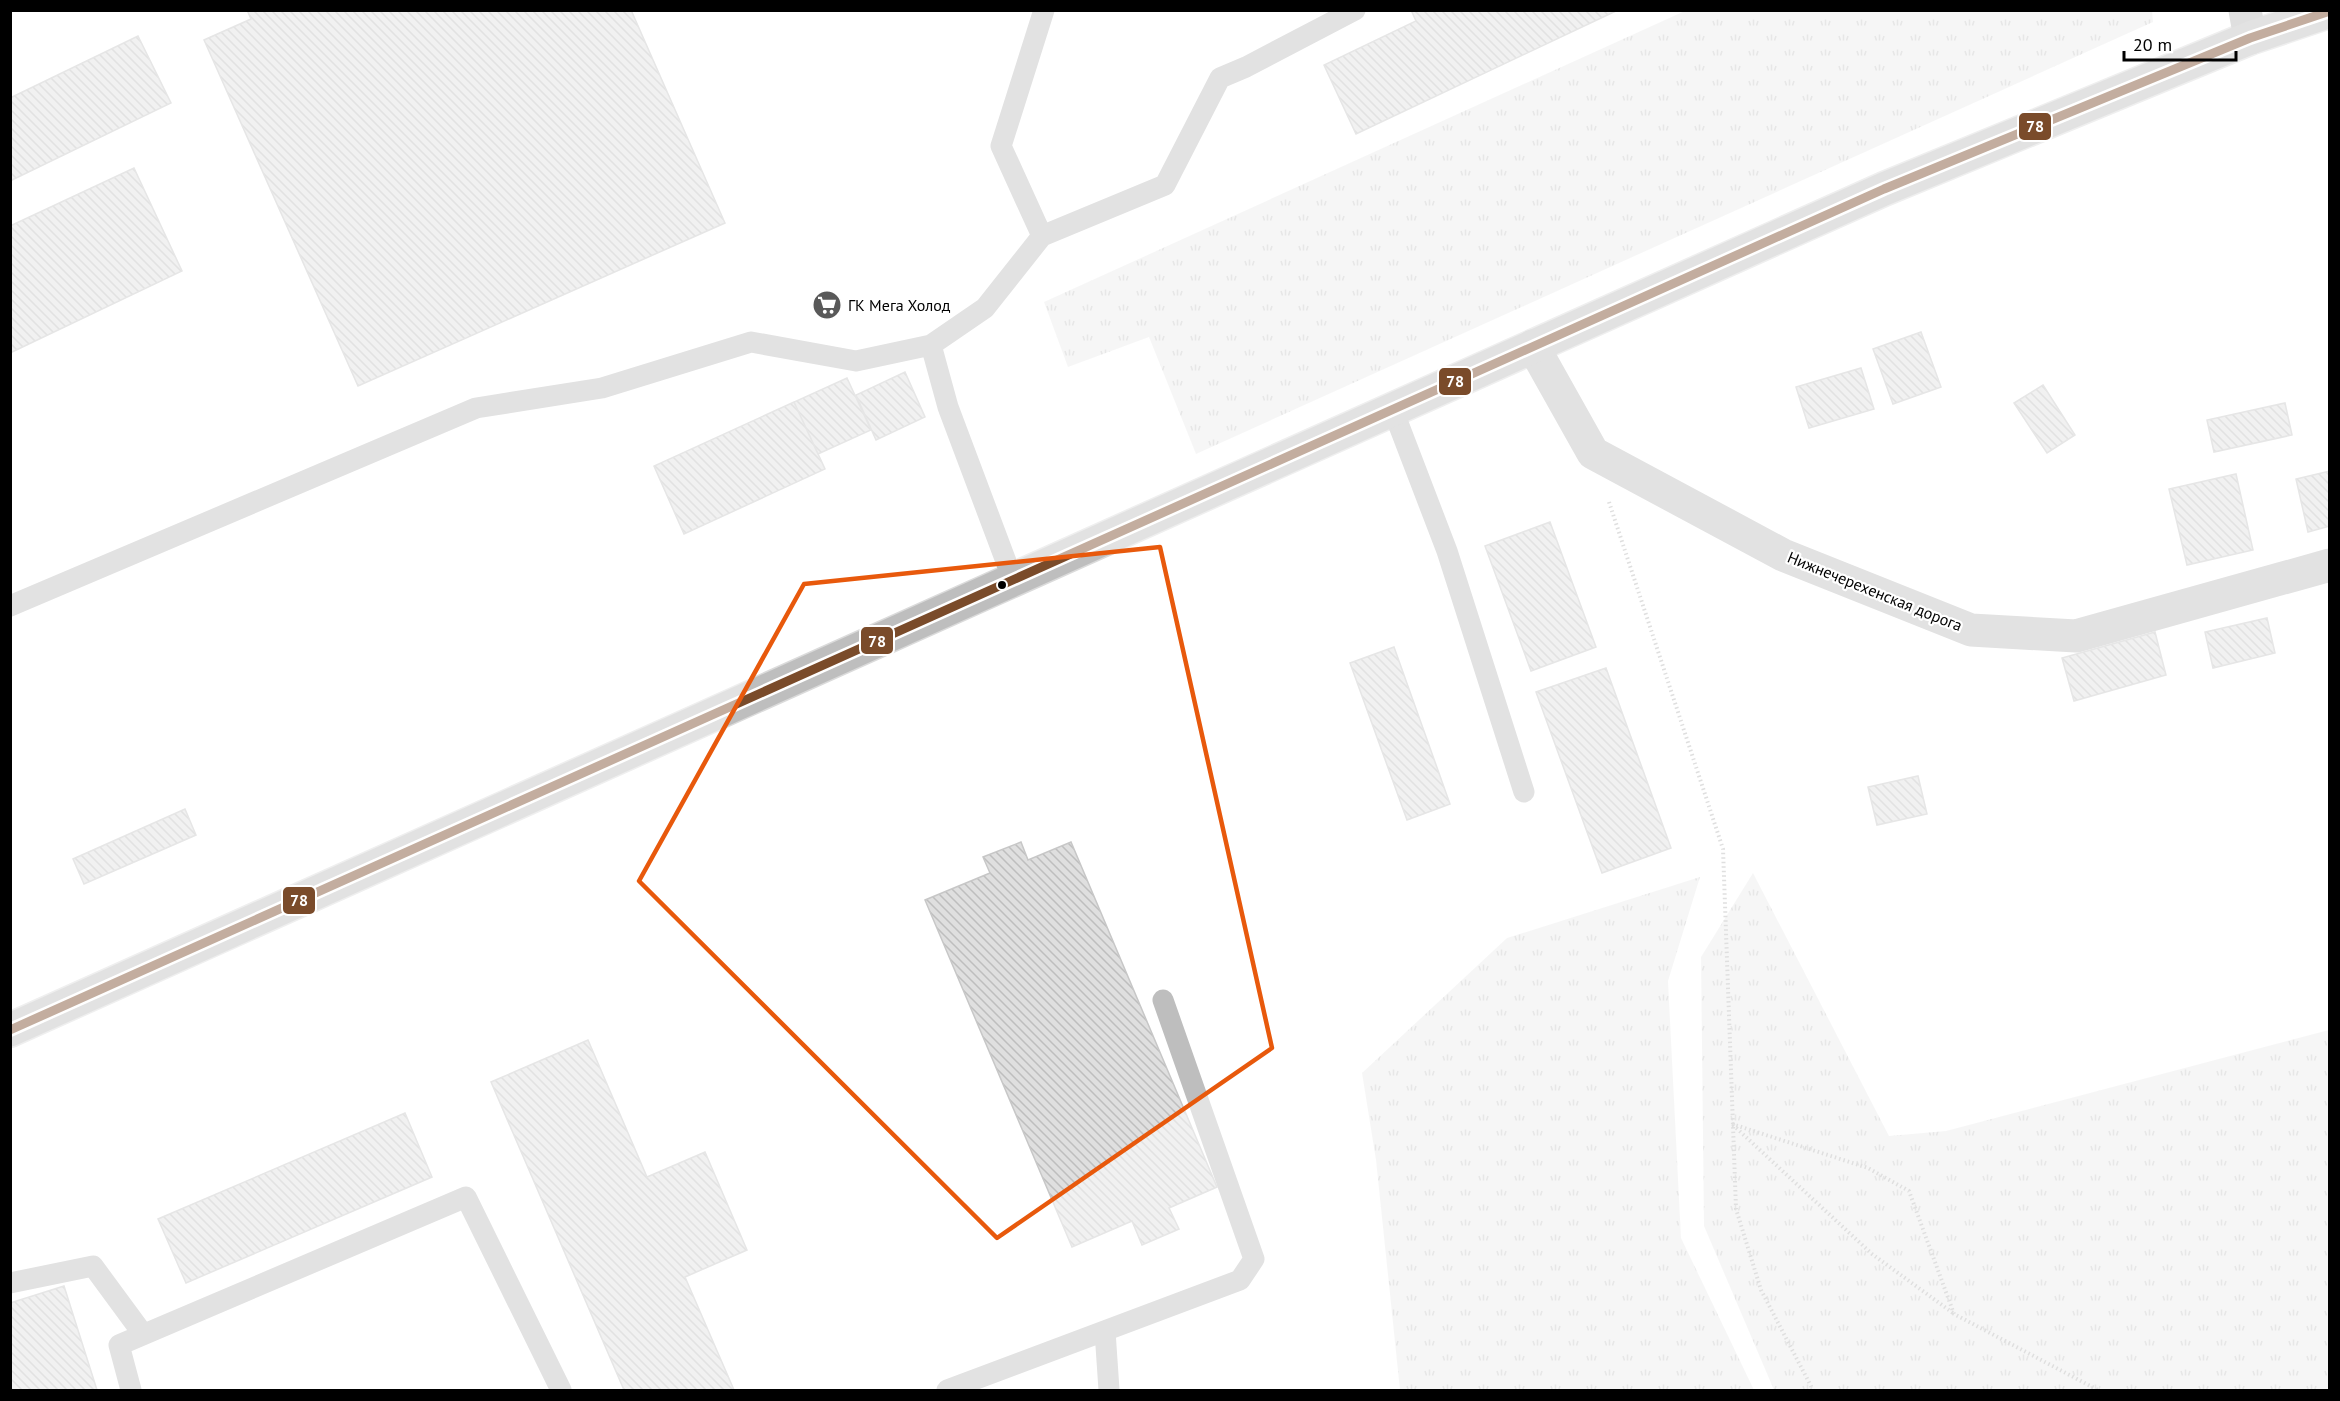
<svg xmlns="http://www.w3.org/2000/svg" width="2340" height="1401" font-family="'PT Sans',sans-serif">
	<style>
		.grass { fill: url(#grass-tufts) }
		.building { fill: url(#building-back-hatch); stroke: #c7c7c7; stroke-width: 1.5 }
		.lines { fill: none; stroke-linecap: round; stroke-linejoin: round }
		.primary-casing { stroke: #dbdbdb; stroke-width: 36 }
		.path { stroke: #b9b9b9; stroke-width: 4; stroke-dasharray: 1.5 3; stroke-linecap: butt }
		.lane { stroke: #bebebe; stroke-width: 21 }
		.street { stroke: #bebebe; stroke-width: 33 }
		.secondary { stroke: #b8b8b8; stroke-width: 33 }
		.primary { stroke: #bebebe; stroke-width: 33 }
		.bus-1-casing { stroke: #fff; stroke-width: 14 }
		.bus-1 { stroke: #7a4b2a; stroke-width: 9 }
		.marked { fill: none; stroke: #e8590c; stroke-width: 4.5; stroke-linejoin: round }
		.bus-dot { fill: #000; stroke: #fff; stroke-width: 2 }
		.labels { text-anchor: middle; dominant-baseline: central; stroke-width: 4.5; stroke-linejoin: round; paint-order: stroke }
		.poi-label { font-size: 16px; fill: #000; stroke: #fff; text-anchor: start }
		.street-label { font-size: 16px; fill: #000; stroke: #fff }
		.line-badge { stroke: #fff; stroke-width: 2 }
		.badge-label { font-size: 16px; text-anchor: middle; font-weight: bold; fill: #fff }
	</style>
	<defs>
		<pattern id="grass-tufts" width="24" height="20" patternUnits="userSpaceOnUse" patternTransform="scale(1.5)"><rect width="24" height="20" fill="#ececec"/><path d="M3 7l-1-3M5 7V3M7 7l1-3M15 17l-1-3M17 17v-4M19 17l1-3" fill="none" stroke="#c9c9c9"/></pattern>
		<pattern id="building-back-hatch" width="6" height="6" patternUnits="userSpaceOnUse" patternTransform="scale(1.5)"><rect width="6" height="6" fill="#dfdfdf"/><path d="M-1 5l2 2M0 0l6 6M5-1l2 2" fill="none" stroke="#bebebe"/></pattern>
	</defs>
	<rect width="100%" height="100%" fill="#fff"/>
	<path class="grass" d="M1687 10H2152L2153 22 1196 454 1149 337 1068 367 1044 302Z
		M1753 873 1889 1136 1946 1131 2329 1030V1390H1774L1704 1226 1701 957Z
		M1700 877 1668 981 1681 1238 1754 1390H1400L1376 1160 1362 1073 1507 938Z"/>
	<path class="building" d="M247 10H631L725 223 358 386 204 40 251 19Z
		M1411 10H1618L1356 134 1324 65 1416 21Z
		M138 36 171 103 10 181V98Z
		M134 168 182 271 10 353V226Z
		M1921 332 1941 387 1893 404 1873 349Z
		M1861 368 1874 409 1809 428 1796 387Z
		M905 372 925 417 876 440 856 395Z
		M847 378 871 430 818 454 794 402Z
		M2043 385 2075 435 2047 453 2014 403Z
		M794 402 825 469 684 534 654 466Z
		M2285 403 2292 435 2214 452 2207 420Z
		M2330 471V526L2308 532 2296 479Z
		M2236 474 2253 550 2187 565 2169 489Z
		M1550 522 1596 647 1531 671 1485 546Z
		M2267 618 2275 653 2213 668 2205 632Z
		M2155 632 2166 675 2074 701 2062 658Z
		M1394 647 1450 804 1407 820 1350 663Z
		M1606 668 1671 848 1602 873 1536 692Z
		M1918 776 1927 814 1877 825 1868 787Z
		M185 809 196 835 84 884 73 859Z
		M1021 842 1028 860 1071 842 1217 1187 1169 1208 1179 1229 1142 1245 1132 1221 1072 1247 925 900 990 873 983 857Z
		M588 1040 647 1177 705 1152 747 1250 685 1277 734 1390H624L491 1082Z
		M405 1113 432 1177 186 1283 158 1219Z
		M64 1286 97 1390H10V1303Z"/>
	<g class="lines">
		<g class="primary-casing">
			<path id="primary" d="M10 1030 1884 189 2250 38 2330 11"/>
		</g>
		<path class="path" d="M1609 502 1723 849 1736 1209 1761 1290 1813 1390
			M1732 1124 1868 1168 1909 1191 1954 1314 2098 1390
			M1733 1125 1872 1254 1953 1313"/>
		<path class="lane" d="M1042 236 1001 146 1044 10
			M931 345 985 308 1042 236 1165 185 1220 78 1246 67 1355 10
			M1393 410 1447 551 1524 792
			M10 606 476 408 602 388 751 342 856 361 931 345 948 407 1013 580
			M10 1283 93 1266 143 1334
			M1105 1331 1109 1390
			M131 1390 119 1345 466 1197 561 1390
			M947 1390 1240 1280 1254 1259 1163 1000"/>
		<path class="street" d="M1533 346 1593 453 1783 555 1971 630 2076 636 2330 565"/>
		<path class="secondary" d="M2245 10 2250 38"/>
		<use href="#primary" class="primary"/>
		<g class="bus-1-casing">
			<path id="bus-1" d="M10 1030 1884 189 2250 38 2330 11"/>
		</g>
		<use href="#bus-1" class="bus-1"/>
	</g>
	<path d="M0 0H2340V1401H0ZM1160 547 1272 1048 997 1238 639 881 804 584Z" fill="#fff" fill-opacity=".55" fill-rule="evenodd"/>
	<path class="marked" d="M1160 547 1272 1048 997 1238 639 881 804 584Z"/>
	<defs>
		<g id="supermarket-disc" transform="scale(1.5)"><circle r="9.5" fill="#595959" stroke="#fff"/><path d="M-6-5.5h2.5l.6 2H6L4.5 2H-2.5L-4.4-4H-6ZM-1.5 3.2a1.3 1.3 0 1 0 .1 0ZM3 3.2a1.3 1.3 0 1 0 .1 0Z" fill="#fff"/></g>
	</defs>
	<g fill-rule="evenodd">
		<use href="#supermarket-disc" x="827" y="305"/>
	</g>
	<circle class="bus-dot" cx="1002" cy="585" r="5"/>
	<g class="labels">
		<g class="poi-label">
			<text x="848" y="305">ГК Мега Холод</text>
		</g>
		<g class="street-label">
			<text transform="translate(1875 591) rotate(22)">Нижнечерехенская дорога</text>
		</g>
	</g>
	<g class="line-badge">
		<rect x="2018" y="112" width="34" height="29" rx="6" fill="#7a4b2a"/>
		<rect x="1438" y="367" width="34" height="29" rx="6" fill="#7a4b2a"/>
		<rect x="860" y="626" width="34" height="29" rx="6" fill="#7a4b2a"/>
		<rect x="282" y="886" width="34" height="29" rx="6" fill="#7a4b2a"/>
	</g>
	<g class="badge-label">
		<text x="2035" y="132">78</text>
		<text x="1455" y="387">78</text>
		<text x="877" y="647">78</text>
		<text x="299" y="906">78</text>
	</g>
	<rect width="2340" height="1401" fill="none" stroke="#000000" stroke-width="24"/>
	<path d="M2124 51v9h112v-9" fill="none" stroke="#000000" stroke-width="3"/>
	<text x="2133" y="51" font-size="18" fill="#000000" stroke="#ffffff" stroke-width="4.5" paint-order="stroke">20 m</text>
</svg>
